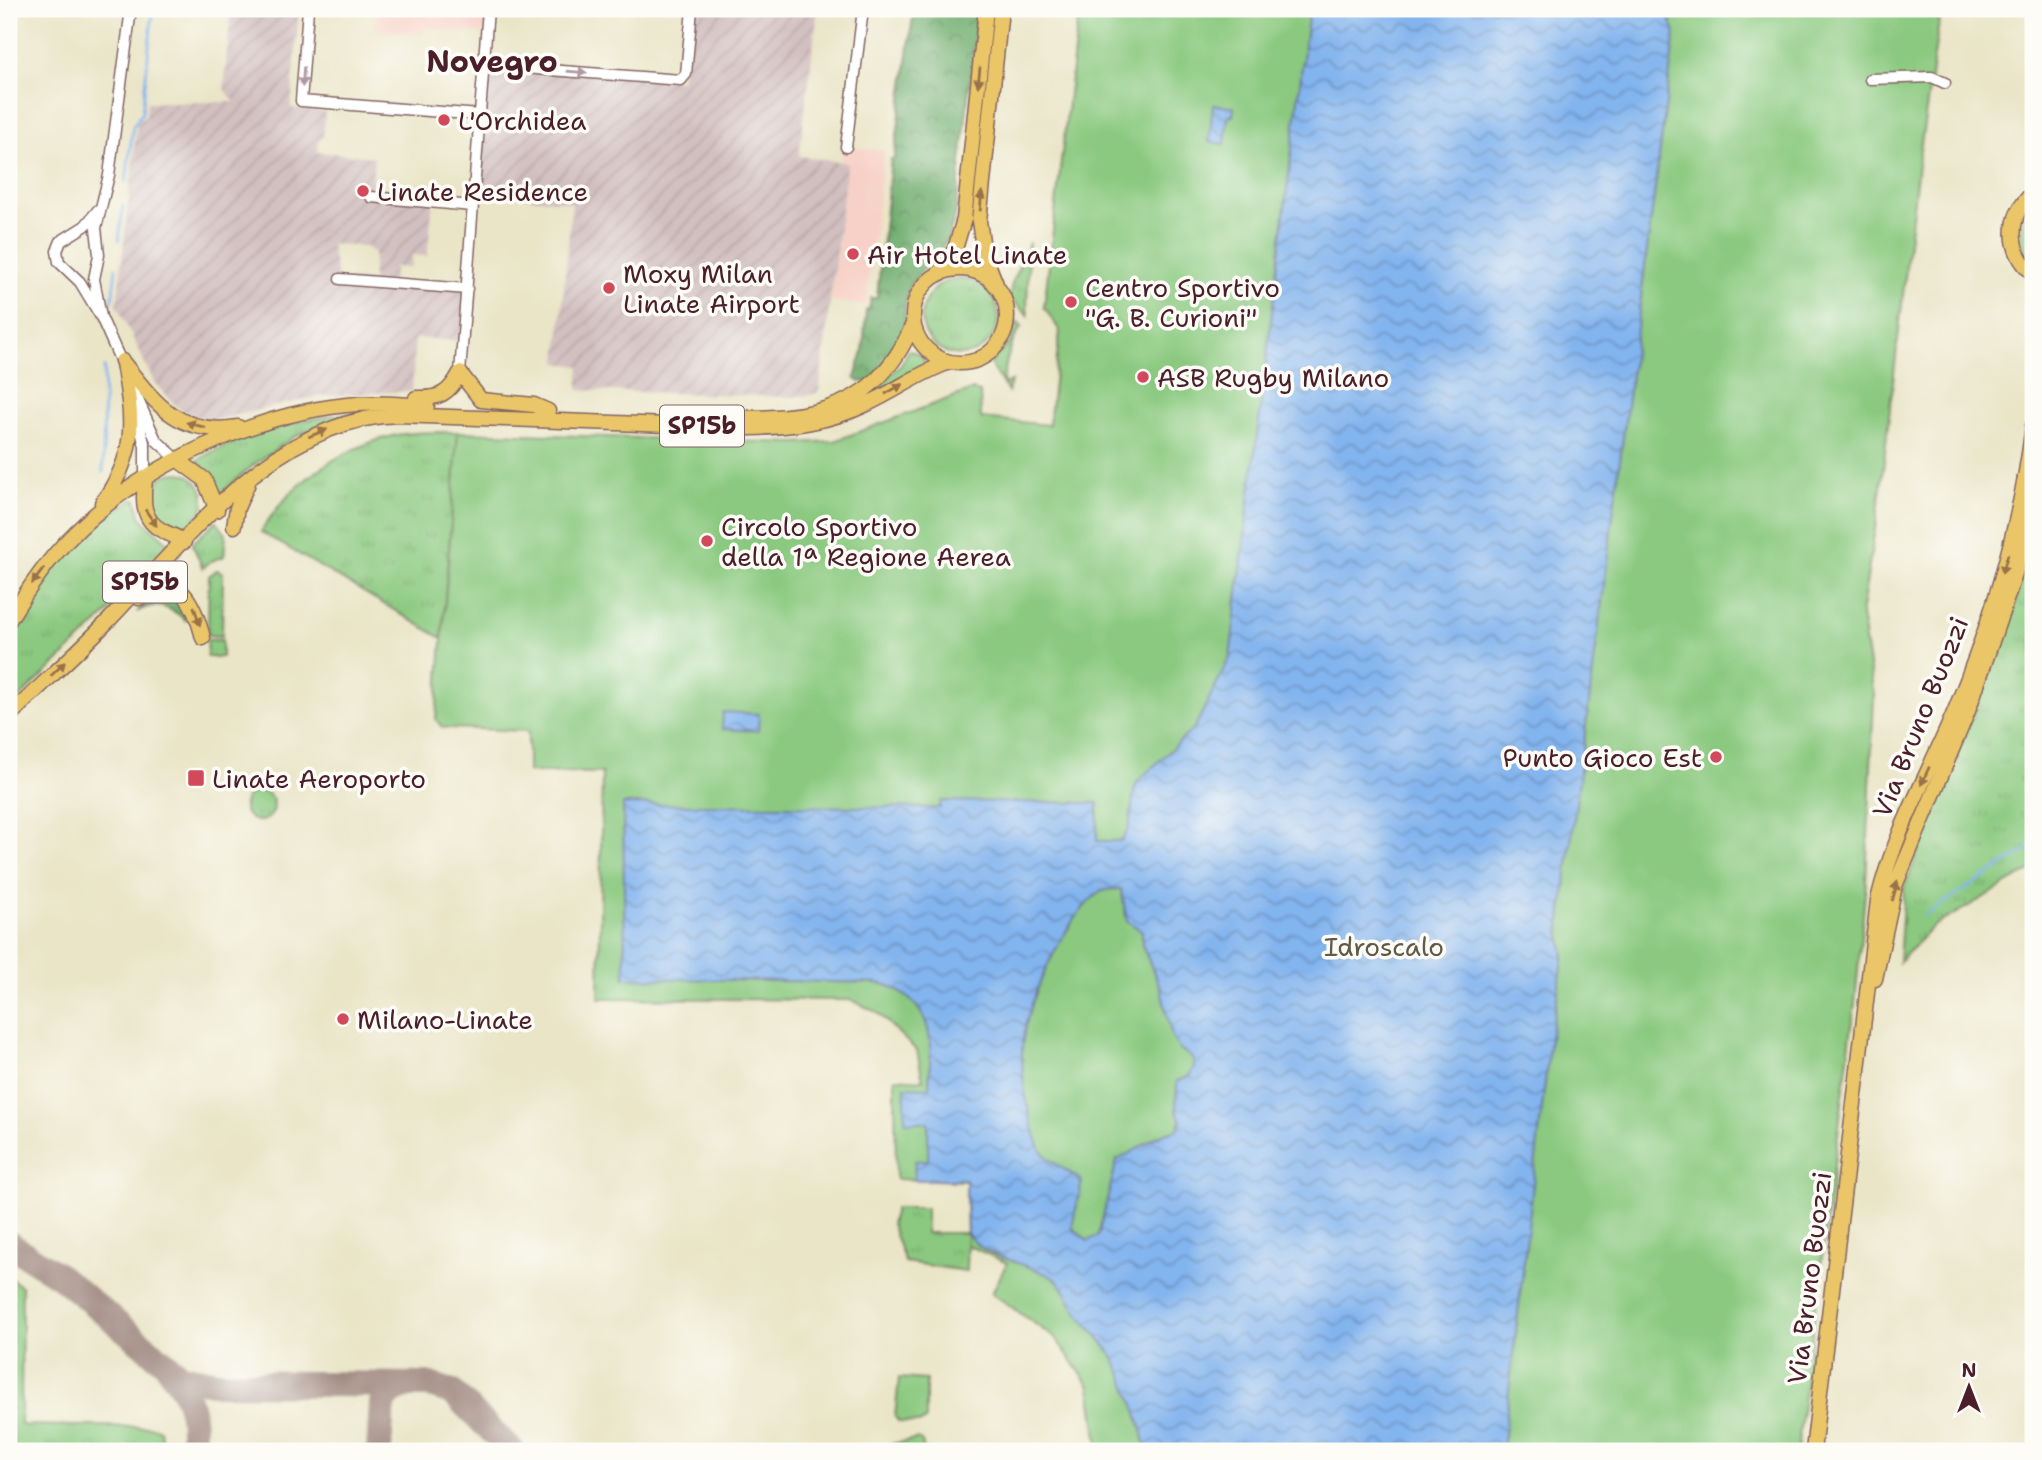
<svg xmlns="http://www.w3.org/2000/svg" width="2042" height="1460" font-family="'Shantell Sans',sans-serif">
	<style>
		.built { fill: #f7d1c7 }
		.industrial { fill: url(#industrial-furrows); fill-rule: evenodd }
		.grass { fill: url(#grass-tufts); stroke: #6a7455; stroke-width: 2 }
		.forest { fill: url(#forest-crowns); stroke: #5c664c; stroke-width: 2 }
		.park { fill: #8ac97f; stroke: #6a7455; stroke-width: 2 }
		.water { fill: url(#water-waves); stroke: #666a8c; stroke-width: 2; fill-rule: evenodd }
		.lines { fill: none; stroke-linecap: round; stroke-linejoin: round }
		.stream { stroke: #82b4ee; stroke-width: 2.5 }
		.taxiway { stroke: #9a8279; stroke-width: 26 }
		.minor-casing { stroke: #826462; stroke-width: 13 }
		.major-casing { stroke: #826462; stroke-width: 17 }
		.minor { stroke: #fff; stroke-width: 10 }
		.major { stroke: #eac669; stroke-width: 14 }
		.oneway { fill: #ae9aa0 }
		.oneway2 { fill: #9a724a }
		.poi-dot { fill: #d1495b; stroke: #fdfcf7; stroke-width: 2.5 }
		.labels { text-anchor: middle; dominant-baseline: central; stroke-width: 7; stroke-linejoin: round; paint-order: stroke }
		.shield { fill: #fdfcf7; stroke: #806168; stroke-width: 2 }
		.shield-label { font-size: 24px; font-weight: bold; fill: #4a1f2b }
		.poi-label { font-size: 26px; fill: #4a1f2b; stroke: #fdfcf7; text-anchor: start }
		.street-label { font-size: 26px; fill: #4a1f2b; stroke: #fdfcf7 }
		.park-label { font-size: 26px; fill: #605a48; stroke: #fdfcf7 }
		.quarter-label { font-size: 30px; font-weight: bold; fill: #4a1f2b; stroke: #fdfcf7 }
	</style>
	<defs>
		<pattern id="industrial-furrows" width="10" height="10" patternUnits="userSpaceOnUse" patternTransform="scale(1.75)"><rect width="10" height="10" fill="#d2bfc0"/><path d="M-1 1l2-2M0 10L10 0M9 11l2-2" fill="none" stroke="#b6a4a5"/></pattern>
		<pattern id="grass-tufts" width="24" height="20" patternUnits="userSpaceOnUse" patternTransform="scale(1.75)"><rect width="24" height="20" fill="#8ac97f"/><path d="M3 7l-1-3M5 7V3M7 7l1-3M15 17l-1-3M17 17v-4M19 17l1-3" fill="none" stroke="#79ac6e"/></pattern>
		<pattern id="forest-crowns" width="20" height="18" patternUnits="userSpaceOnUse" patternTransform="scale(1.75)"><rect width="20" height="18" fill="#6fad6e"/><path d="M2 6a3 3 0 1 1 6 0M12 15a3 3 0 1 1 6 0" fill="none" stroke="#5d8c5b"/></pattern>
		<pattern id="water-waves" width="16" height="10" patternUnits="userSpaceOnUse" patternTransform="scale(1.75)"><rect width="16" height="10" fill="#82b4ee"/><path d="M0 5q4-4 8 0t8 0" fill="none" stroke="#6c92c1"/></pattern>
	</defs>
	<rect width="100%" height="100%" fill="#fdfcf7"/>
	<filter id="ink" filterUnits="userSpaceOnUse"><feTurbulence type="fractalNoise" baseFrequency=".0143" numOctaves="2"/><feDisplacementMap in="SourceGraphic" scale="14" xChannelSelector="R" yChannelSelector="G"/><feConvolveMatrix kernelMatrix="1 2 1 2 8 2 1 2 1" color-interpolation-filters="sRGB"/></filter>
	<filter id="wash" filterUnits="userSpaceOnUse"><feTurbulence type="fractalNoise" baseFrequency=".00686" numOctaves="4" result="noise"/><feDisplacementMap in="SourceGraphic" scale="28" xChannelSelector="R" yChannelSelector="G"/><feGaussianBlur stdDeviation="1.57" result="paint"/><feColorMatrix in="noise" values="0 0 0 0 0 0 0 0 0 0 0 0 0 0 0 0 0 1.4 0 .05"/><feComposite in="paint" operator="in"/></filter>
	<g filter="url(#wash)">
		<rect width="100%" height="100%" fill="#eae5c7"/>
		<path class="built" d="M377 9H488L486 34 425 28 424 34 375 30Z
			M843 146 884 151 866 305 831 301 847 163 841 162Z"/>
		<path class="industrial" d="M231 9H299L291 108 325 112 323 137 319 141 317 152 374 157 371 196 433 202 427 256 412 255 410 268 394 267 393 283 467 289 463 341 415 338 412 391 320 396 210 421 180 410 154 382 117 305 137 123 146 116 147 102H235L224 89ZM331 244 366 247 374 253 372 281 337 279Z
			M692 9H818L799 156 847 163 819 392 811 395 789 397 578 390 580 366 557 363 572 202 474 193 484 65 681 80Z"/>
		<path class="grass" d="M2033 203V262C2016 245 2019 221 2033 203Z
			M1029 242 1027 306 1028 315 1010 298C1010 276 1024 263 1029 242Z
			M922 317a38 38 0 1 1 76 0a38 38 0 1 1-76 0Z
			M1017 322 1022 326C1010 343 1006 361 1003 381L1005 384 1011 381 1008 392 990 364 1009 344Z
			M909 350 919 354 926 363 871 397V393L901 365Z
			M364 412 296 436 256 463 218 495 212 479 197 460C246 432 309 416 364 412Z
			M458 432 442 638 261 532C288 485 340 448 393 436 414 431 438 433 458 432Z
			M150 500a27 27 0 1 1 54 0a27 27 0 1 1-54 0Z
			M133 499H136L141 518 170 545 103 618 9 708V634C36 582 82 529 133 499Z
			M2033 508V869L1932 927 1899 962 1904 888 2013 616Z
			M216 521 226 534 224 556 209 562 203 568 192 544Z
			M217 570 223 573 222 636 208 635 209 576Z
			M207 640H222V657H207Z
			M244 806a15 15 0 1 1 30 0a15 15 0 1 1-30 0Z
			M895 1208H926V1233H967L966 1271 905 1262 891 1224Z
			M9 1277 22 1287 21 1425 153 1427 160 1430 163 1451H9Z
			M917 1439 922 1441 924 1451H890L891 1444Z"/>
		<path class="forest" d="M914 9H978L955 217 947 241 909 286 905 306 904 338 870 381 860 382 855 378 863 351 866 310 869 309 871 298H877L891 159H894Z
			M169 594 184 603 185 620C171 607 154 601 137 612L150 598Z"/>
		<path class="park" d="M1079 9H1941L1918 164 1879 504 1861 615 1874 696 1866 882 1855 1003 1797 1451H1099L1090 1386 1056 1339 992 1293 1007 1263 967 1245 966 1181 896 1179 895 1078 923 1080 917 1051 878 1013 852 1000 599 998 602 773 528 772V731L450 728 442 727 436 719 458 432 794 443 834 441 972 390 980 392 981 418 1049 425 1060 331 1044 307Z
			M899 1378 926 1380V1419L921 1423 899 1422 895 1417Z"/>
		<path class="water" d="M1309 9H1673L1668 13 1675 33 1560 928 1564 956 1550 1039 1502 1451H1146C1144 1427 1123 1372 1110 1352 1100 1337 1086 1325 1076 1310 1069 1301 1065 1286 1055 1279 1030 1262 982 1259 967 1233L966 1180H914L915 1161 928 1160V1122H905V1087L929 1088C930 1053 937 1021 907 997 897 990 889 984 877 983L625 978 623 804 940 808 941 801 1098 803 1097 841H1121C1136 824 1128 802 1137 782L1195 727 1230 657ZM1121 889 1127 921 1142 931V945L1161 989 1172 1037 1179 1048 1193 1059 1194 1067 1188 1077 1177 1081 1176 1111 1181 1120 1178 1129C1154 1134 1139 1150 1117 1160L1098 1236 1088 1241 1072 1227 1082 1181C1071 1172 1045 1160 1040 1148 1029 1121 1022 1083 1022 1053 1021 1011 1065 916 1100 892 1106 889 1114 889 1121 889Z
			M1213 105 1234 107 1233 116 1228 117 1225 144 1209 142Z
			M723 712 759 714 758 731 722 729Z"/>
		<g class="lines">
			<path class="stream" d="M126 182 133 126 142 113 153 9
				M119 240 123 206
				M112 302 116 268
				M103 472 104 367
				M1925 915 2033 846"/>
			<path class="taxiway" d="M9 1244 62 1278 181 1376 218 1383 430 1385 452 1392 512 1451
				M169 1369C193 1398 194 1415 193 1451
				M379 1451 382 1403 393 1391 408 1385"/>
		</g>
	</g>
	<g filter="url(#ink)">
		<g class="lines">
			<g class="minor-casing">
				<path id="minor" d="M308 9 301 101 480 115
					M484 65 681 80 686 74 692 9
					M1870 79 1932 77 1945 83
					M846 147 863 9
					M371 197 473 206
					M98 210 85 226 61 241 57 251 59 262 80 282 101 317 156 440 178 460
					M340 279 467 289
					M101 317 94 279 99 255 96 228 109 175 131 9
					M460 373 488 9
					M133 401 145 446V479"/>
			</g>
			<g class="major-casing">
				<path id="major" d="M2033 193C2007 215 2007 252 2033 273
					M913 316a47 47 0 1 1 94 0a47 47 0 1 1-94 0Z
					M939 273 955 249 964 219 986 9
					M996 284 984 254 979 221 1001 9
					M122 361C155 403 179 437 238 427
					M416 398C439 399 449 394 460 373L481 400 534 405 548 411
					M671 415C772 418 867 435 913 324
					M178 460 204 479 217 510
					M145 479C143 500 141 520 163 531 170 535 177 536 184 542
					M102 503C138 452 133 421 123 363
					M234 526 237 508 248 483
					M139 598C178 563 195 606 203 638
					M9 620C26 592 45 563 69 539 138 467 258 411 358 404 381 402 404 405 427 406
					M9 716C42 684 77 653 109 620 188 538 274 419 398 415L749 428C790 427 830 422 867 404 896 391 920 372 950 362
					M1875 979 1895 886 1968 711 2014 577 2033 504
					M1813 1451 1878 900C1894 832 1930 772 1956 708 1993 618 2021 521 2033 425"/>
			</g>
			<use href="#minor" class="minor"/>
			<use href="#major" class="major"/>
		</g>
		<defs><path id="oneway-solid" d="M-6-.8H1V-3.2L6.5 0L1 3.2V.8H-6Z" transform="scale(1.75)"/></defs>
		<g class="oneway">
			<use href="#oneway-solid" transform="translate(577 72) rotate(5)"/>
			<use href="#oneway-solid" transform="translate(303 77) rotate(94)"/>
		</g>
		<g class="oneway2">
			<use href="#oneway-solid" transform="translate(979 77) rotate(96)"/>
			<use href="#oneway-solid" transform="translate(981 201) rotate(-85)"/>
			<use href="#oneway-solid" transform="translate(894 389) rotate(-30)"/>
			<use href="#oneway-solid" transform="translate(196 425) rotate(-165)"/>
			<use href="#oneway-solid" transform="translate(318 433) rotate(-22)"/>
			<use href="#oneway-solid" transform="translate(151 518) rotate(55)"/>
			<use href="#oneway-solid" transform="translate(2005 564) rotate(107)"/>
			<use href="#oneway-solid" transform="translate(38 576) rotate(127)"/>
			<use href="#oneway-solid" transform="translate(197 616) rotate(72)"/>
			<use href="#oneway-solid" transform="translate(58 669) rotate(-44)"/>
			<use href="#oneway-solid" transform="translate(1925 776) rotate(115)"/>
			<use href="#oneway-solid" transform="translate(1895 891) rotate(-75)"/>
		</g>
	</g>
	<g class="poi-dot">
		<circle cx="444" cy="120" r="7"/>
		<circle cx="363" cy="191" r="7"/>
		<circle cx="853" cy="254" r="7"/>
		<circle cx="609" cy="288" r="7"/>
		<circle cx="1071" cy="302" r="7"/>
		<circle cx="1143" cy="377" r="7"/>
		<circle cx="707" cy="541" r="7"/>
		<circle cx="1716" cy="757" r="7"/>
		<rect x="187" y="769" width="18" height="18" rx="3.5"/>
		<circle cx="343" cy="1019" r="7"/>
	</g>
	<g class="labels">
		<g class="shield">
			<rect x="660" y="405.5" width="84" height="41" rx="5"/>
			<rect x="103" y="561.5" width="84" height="41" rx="5"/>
		</g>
		<g class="shield-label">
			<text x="702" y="426">SP15b</text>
			<text x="145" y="582">SP15b</text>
		</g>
		<g class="poi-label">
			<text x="458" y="120">L'Orchidea</text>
			<text x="377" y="191">Linate Residence</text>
			<text x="867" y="254">Air Hotel Linate</text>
			<text x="623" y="273">Moxy Milan<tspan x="623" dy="30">Linate Airport</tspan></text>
			<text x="1085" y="287">Centro Sportivo<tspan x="1085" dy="30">"G. B. Curioni"</tspan></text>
			<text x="1157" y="377">ASB Rugby Milano</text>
			<text x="721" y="526">Circolo Sportivo<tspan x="721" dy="30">della 1ª Regione Aerea</tspan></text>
			<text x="1702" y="757" text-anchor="end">Punto Gioco Est</text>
			<text x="212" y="778">Linate Aeroporto</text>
			<text x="357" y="1019">Milano-Linate</text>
		</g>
		<g class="street-label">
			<text transform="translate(1920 717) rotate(-68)">Via Bruno Buozzi</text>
			<text transform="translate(1809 1278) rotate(-83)">Via Bruno Buozzi</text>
		</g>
		<g class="park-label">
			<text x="1384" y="946">Idroscalo</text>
		</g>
		<g class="quarter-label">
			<text x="492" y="61">Novegro</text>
		</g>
	</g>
	<rect width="2042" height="1460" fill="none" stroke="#fdfcf7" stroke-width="35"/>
	<g transform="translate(1969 1387)" stroke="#fdfcf7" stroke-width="5" paint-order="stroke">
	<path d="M0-5L12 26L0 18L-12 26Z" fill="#4a1f2b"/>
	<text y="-10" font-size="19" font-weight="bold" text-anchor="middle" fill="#4a1f2b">N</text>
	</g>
</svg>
